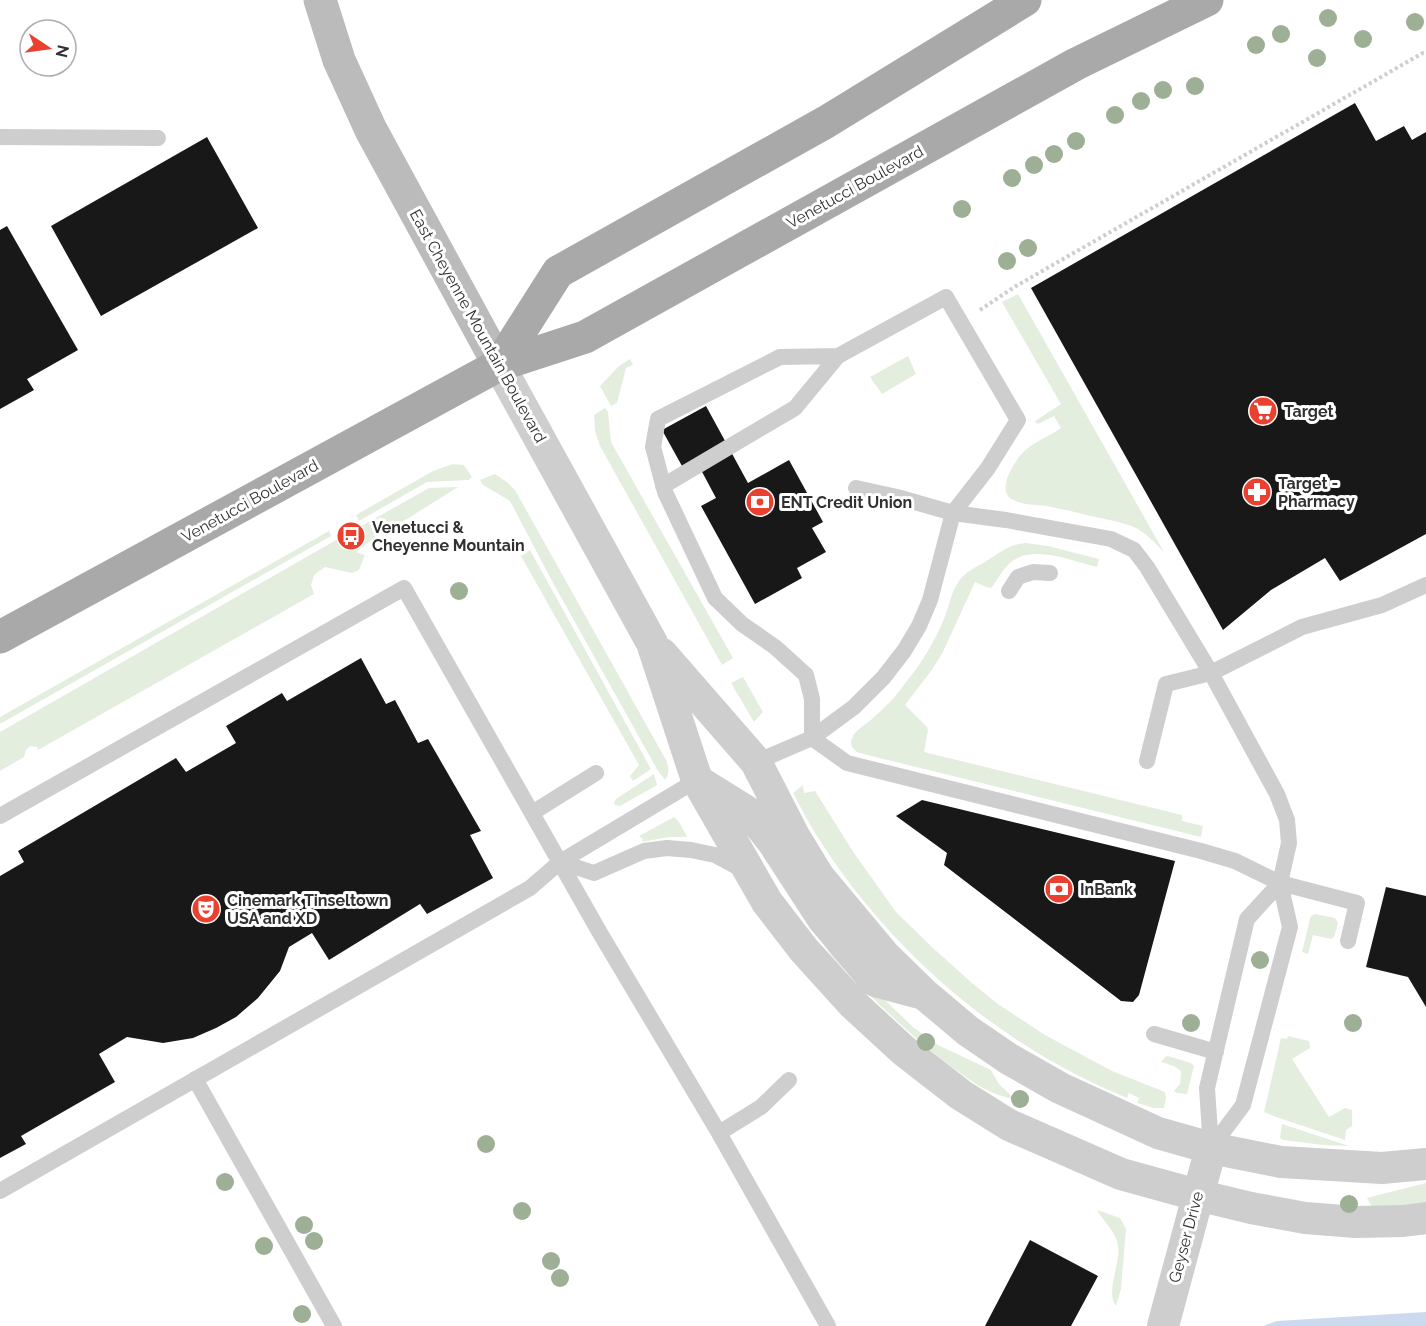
<svg xmlns="http://www.w3.org/2000/svg" width="1426" height="1326" font-family="Raleway,sans-serif">
	<style>
		.green { fill: #e4eedf }
		.water { fill: #cbdaee }
		.building { fill: #181818 }
		.lines { fill: none; stroke-linecap: round; stroke-linejoin: round }
		.path { stroke: #cecece; stroke-width: 4; stroke-dasharray: 3 3; stroke-linecap: butt }
		.lane { stroke: #cecece; stroke-width: 16 }
		.street { stroke: #cecece; stroke-width: 32 }
		.secondary { stroke: #bbb; stroke-width: 33 }
		.primary { stroke: #a9a9a9; stroke-width: 33 }
		.tree { fill: #9daf94 }
		.labels { text-anchor: middle; dominant-baseline: central; stroke-width: 6; stroke-linejoin: round; paint-order: stroke }
		.street-label { font-size: 16px; fill: #313131; stroke: #fff }
		.poi-label { font-size: 16px; font-weight: bold; fill: #313131; stroke: #fff; text-anchor: start }
	</style>
	<rect width="100%" height="100%" fill="#fff"/>
	<path class="green" d="M1018 294 1164 552C1155 543 1147 534 1136 528 1123 522 1109 520 1095 517 1079 513 1062 509 1046 506 1035 505 1019 505 1010 498 996 487 1018 455 1029 447 1039 440 1051 435 1061 428L1054 416 1038 424 1035 422V421L1061 404 1002 302Z
		M908 356 916 374 882 394 870 377Z
		M630 359 633 365 626 368 617 403 611 406 600 386 619 366Z
		M605 408 608 412 611 442 733 658 722 665 600 446 595 431 594 415Z
		M453 464 464 465 472 477 469 480 427 482 359 521 356 515 433 471Z
		M495 474 507 482 515 490 666 760C669 767 670 773 665 780L658 771 552 581 510 501 483 485 480 480Z
		M458 487 407 519 378 535 356 552 365 555 359 570 352 573 325 567 314 575 311 585 314 594 38 750 37 747 30 746 26 750 24 757 0 771V732L338 539 343 547 363 536 358 528 429 488Z
		M329 531 331 536 0 724V717Z
		M1026 543 1048 546 1099 559 1097 567C1072 561 1034 544 1011 562 1002 569 998 580 991 588L986 587 975 582 942 654 931 671 905 705 927 727 928 730 924 752 1182 815V821L1203 826 1201 837 859 753C853 750 849 745 852 738 855 729 869 723 875 716 887 706 897 695 906 682 922 663 934 642 944 619 949 607 951 592 959 581 966 571 975 568 985 562 1000 553 1007 545 1026 543Z
		M530 550 651 769 633 781 630 776 639 765 521 556Z
		M743 677 763 712 754 722 731 683Z
		M654 774 657 785 620 806 615 805 614 803 616 799Z
		M803 785 804 793 815 791 854 853 896 912 933 948 972 983 998 1004 1045 1035 1112 1071 1165 1092 1166 1098 1164 1108H1154L1137 1103 1139 1098 1129 1093 1127 1098C998 1045 889 951 815 833 807 820 800 806 793 793Z
		M674 817 679 822 687 837H669L642 842 643 839 639 836Z
		M1315 914 1335 918 1338 923 1334 937 1331 939 1313 935 1308 954 1302 952 1310 919 1311 916Z
		M825 942 913 1027 938 1045 991 1070 999 1084 1016 1100C1000 1096 986 1091 973 1082 928 1052 888 1014 850 975 841 966 827 955 825 942Z
		M1288 1036 1309 1041 1310 1048 1292 1059 1329 1117 1345 1108 1352 1110V1126L1346 1130 1345 1140 1276 1117 1264 1112 1281 1038 1287 1039Z
		M1168 1056 1191 1063 1194 1066 1187 1094 1177 1093 1174 1091 1180 1084 1181 1071 1174 1066 1161 1062 1165 1057Z
		M1282 1124 1349 1146 1323 1145 1283 1140 1280 1138Z
		M1426 1183V1205L1372 1207 1367 1198Z
		M1097 1210 1120 1218 1126 1229 1121 1289 1116 1306C1105 1292 1121 1263 1118 1246 1117 1233 1103 1221 1097 1210Z"/>
	<path class="water" d="M1426 1312V1326H1263L1277 1321Z"/>
	<path class="building" d="M1355 103 1376 141 1404 126 1412 140 1426 132V534L1340 581 1325 558 1271 590 1223 630 1031 288Z
		M207 137 258 228 101 316 51 226Z
		M7 226 78 350 27 379 34 390 0 409V230Z
		M706 406 748 483 789 460 823 522 812 528 826 552 797 568 802 578 755 604 701 506 716 498 700 468 687 475 662 430Z
		M361 658 386 704 395 700 418 743 428 739 481 831 470 835 493 878 427 914 420 904 329 960 312 933 289 947 280 971 258 998 236 1017 216 1028 193 1038 163 1043 127 1037 99 1054 115 1082 21 1136 26 1144 0 1158V876L24 862 18 851 176 758 186 772 236 743 226 726 282 693 287 701Z
		M922 800 1175 861 1139 995 1133 1002 1121 1001 944 865 947 853 896 816Z
		M1386 887 1426 896V1007L1408 977 1366 967Z
		M1030 1240 1098 1276 1071 1326H985Z"/>
	<g class="lines">
		<path class="path" d="M980 310 1016 286 1423 53H1426"/>
		<path class="lane" d="M0 137 158 138
			M838 356 780 357 658 419 653 447 665 492 715 598 742 624 775 647 806 675 812 699V738L847 763 1201 851 1235 861 1280 883 1357 903 1348 941
			M663 486 795 408 838 356 946 297 1018 420 988 468 953 513 897 497 856 488
			M1009 591 1018 577 1033 572 1050 573
			M1147 761 1166 684 1211 673 1302 627 1382 605 1426 585
			M756 762 812 738 854 707 883 678 904 651 919 626 930 600 953 513 1006 520 1111 539 1134 550 1147 567 1211 673 1277 794 1287 820 1289 843 1280 883 1290 927 1243 1105 1211 1148
			M532 813 596 773
			M0 816 404 588 600 933 719 1133 828 1326
			M560 862 594 873 644 851 667 848 691 850 715 855 743 870
			M1154 1034 1216 1052
			M195 1079 334 1326
			M719 1133 761 1107 789 1080
			M1211 1148 1207 1088 1247 919 1280 883
			M0 1191 530 888 560 862 697 780"/>
		<path class="street" d="M499 365 652 643 697 780 767 902 804 950 853 1004 903 1050 961 1095 1009 1125 1121 1174 1197 1195 1251 1208 1305 1218 1356 1222 1403 1221 1426 1218
			M662 654 756 762 794 836 819 877 885 956 924 994 968 1031 1009 1059 1060 1088 1158 1133 1211 1148 1281 1162 1382 1168 1426 1164
			M701 783 751 814 773 842 823 919 875 981 920 993
			M1163 1326 1211 1148"/>
		<path class="secondary" d="M320 0 339 60 371 130 499 365"/>
		<path class="primary" d="M499 365 558 272 826 122 1025 0
			M0 637 499 365 585 337 1076 64 1207 0"/>
	</g>
	<g class="tree">
		<circle cx="1328" cy="18" r="9"/>
		<circle cx="1415" cy="22" r="9"/>
		<circle cx="1281" cy="34" r="9"/>
		<circle cx="1363" cy="39" r="9"/>
		<circle cx="1256" cy="45" r="9"/>
		<circle cx="1317" cy="58" r="9"/>
		<circle cx="1195" cy="86" r="9"/>
		<circle cx="1163" cy="90" r="9"/>
		<circle cx="1141" cy="101" r="9"/>
		<circle cx="1115" cy="115" r="9"/>
		<circle cx="1076" cy="141" r="9"/>
		<circle cx="1054" cy="154" r="9"/>
		<circle cx="1034" cy="165" r="9"/>
		<circle cx="1012" cy="178" r="9"/>
		<circle cx="962" cy="209" r="9"/>
		<circle cx="1028" cy="248" r="9"/>
		<circle cx="1007" cy="261" r="9"/>
		<circle cx="459" cy="591" r="9"/>
		<circle cx="1260" cy="960" r="9"/>
		<circle cx="1191" cy="1023" r="9"/>
		<circle cx="1353" cy="1023" r="9"/>
		<circle cx="926" cy="1042" r="9"/>
		<circle cx="1020" cy="1099" r="9"/>
		<circle cx="486" cy="1144" r="9"/>
		<circle cx="225" cy="1182" r="9"/>
		<circle cx="1349" cy="1204" r="9"/>
		<circle cx="522" cy="1211" r="9"/>
		<circle cx="304" cy="1225" r="9"/>
		<circle cx="314" cy="1241" r="9"/>
		<circle cx="264" cy="1246" r="9"/>
		<circle cx="551" cy="1261" r="9"/>
		<circle cx="560" cy="1278" r="9"/>
		<circle cx="302" cy="1314" r="9"/>
	</g>
	<defs>
		<g id="supermarket-disc" transform="scale(1.5)"><circle r="9.5" fill="#ea4030" stroke="#fff"/><path d="M-6-5.5h2.5l.6 2H6L4.5 2H-2.5L-4.4-4H-6ZM-1.5 3.2a1.3 1.3 0 1 0 .1 0ZM3 3.2a1.3 1.3 0 1 0 .1 0Z" fill="#fff"/></g>
		<g id="pharmacy-disc" transform="scale(1.5)"><circle r="9.5" fill="#ea4030" stroke="#fff"/><path d="M-2-6h4v4h4v4h-4v4h-4v-4h-4v-4h4Z" fill="#fff"/></g>
		<g id="bank-disc" transform="scale(1.5)"><circle r="9.5" fill="#ea4030" stroke="#fff"/><path d="M-6-4H6V4H-6ZM0-2.3a2.3 2.3 0 1 0 0 4.6a2.3 2.3 0 1 0 0-4.6Z" fill="#fff"/></g>
		<g id="bus-disc" transform="scale(1.5)"><circle r="9.5" fill="#ea4030" stroke="#fff"/><path d="M-5-6H5V4H4V6H2V4H-2V6H-4V4H-5ZM-3.5-4V0h7V-4ZM-3.5 1.2v1.5H-2V1.2ZM2 1.2v1.5H3.5V1.2Z" fill="#fff"/></g>
		<g id="theatre-disc" transform="scale(1.5)"><circle r="9.5" fill="#ea4030" stroke="#fff"/><path d="M-5-5.5Q0-4 5-5.5V0Q5 5 0 6Q-5 5-5 0ZM-3.3-2.5H-1v1.5H-3.3ZM1-2.5H3.3v1.5H1ZM-2.8 1Q0 5.5 2.8 1Z" fill="#fff"/></g>
	</defs>
	<g fill-rule="evenodd">
		<use href="#supermarket-disc" x="1263" y="411"/>
		<use href="#pharmacy-disc" x="1257" y="492"/>
		<use href="#bank-disc" x="760" y="502"/>
		<use href="#bus-disc" x="351" y="536"/>
		<use href="#bank-disc" x="1059" y="889"/>
		<use href="#theatre-disc" x="206" y="909"/>
	</g>
	<g class="labels">
		<g class="street-label">
			<text transform="translate(855 187) rotate(-29)">Venetucci Boulevard</text>
			<text transform="translate(478 326) rotate(61)">East Cheyenne Mountain Boulevard</text>
			<text transform="translate(250 501) rotate(-29)">Venetucci Boulevard</text>
			<text transform="translate(1186 1237) rotate(-75)">Geyser Drive</text>
		</g>
		<g class="poi-label">
			<text x="1284" y="411">Target</text>
			<text x="1278" y="483">Target -<tspan x="1278" dy="18">Pharmacy</tspan></text>
			<text x="781" y="502">ENT Credit Union</text>
			<text x="372" y="527">Venetucci &amp;<tspan x="372" dy="18">Cheyenne Mountain</tspan></text>
			<text x="1080" y="889">InBank</text>
			<text x="227" y="900">Cinemark Tinseltown<tspan x="227" dy="18">USA and XD</tspan></text>
		</g>
	</g>
	<g transform="translate(48 48) rotate(103)"><circle r="28" fill="#ffffff" stroke="#adadad" stroke-width="1.5"/>
	<path d="M0-4.5L10 22L0 15L-10 22Z" fill="#ea4030"/>
	<text y="-9" font-size="16" font-weight="bold" text-anchor="middle" fill="#313131">N</text>
	</g>
</svg>
